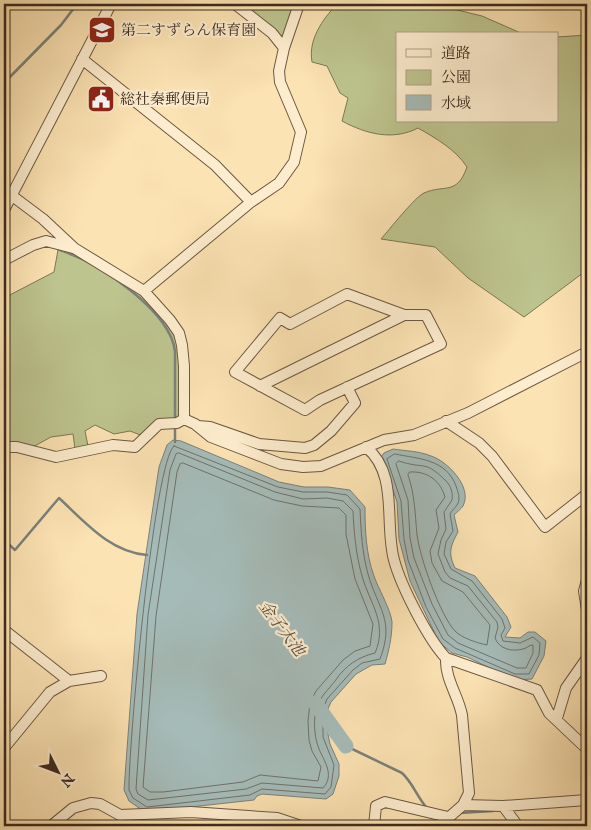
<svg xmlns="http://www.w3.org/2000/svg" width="591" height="830" font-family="'IM FELL English','Noto Serif JP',serif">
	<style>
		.green { fill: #bdc48e; stroke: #7c7756 }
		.water { fill: #a5bbb8; stroke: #7b817a }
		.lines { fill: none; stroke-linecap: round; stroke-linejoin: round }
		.shore { stroke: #70726a; stroke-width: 1 }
		.stream { stroke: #7b817a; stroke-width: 2.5 }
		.river { stroke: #a5bbb8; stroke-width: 15 }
		.minor-casing { stroke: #6c5842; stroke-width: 12 }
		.minor { stroke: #fdedce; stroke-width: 10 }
		.labels { text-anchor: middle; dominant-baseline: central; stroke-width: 4.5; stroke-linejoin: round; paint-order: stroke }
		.poi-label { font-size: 15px; fill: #3c2a1d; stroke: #fdedce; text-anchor: start }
		.water-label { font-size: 16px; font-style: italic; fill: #564e44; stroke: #fdedce }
	</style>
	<rect width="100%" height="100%" fill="#fce3b3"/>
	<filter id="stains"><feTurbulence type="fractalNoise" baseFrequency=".004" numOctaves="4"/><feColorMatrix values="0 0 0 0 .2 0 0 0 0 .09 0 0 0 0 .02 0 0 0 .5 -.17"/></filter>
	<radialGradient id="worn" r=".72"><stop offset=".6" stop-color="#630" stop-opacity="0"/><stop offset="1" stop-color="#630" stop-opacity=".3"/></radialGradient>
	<path class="green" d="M237 4H296L284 40Z
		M337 4H441L445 7 482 16 523 34H397V121H557V37L587 35V134L584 137 581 187 587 207V270L524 317 468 278 435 247 381 239C389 230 415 197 424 193 444 184 457 196 467 167 455 149 437 139 418 128 393 141 366 134 342 121L348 98 340 93 327 66 312 62C308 40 322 20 337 4Z
		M58 250C102 267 160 293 176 341 181 355 179 400 179 418L143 436 130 431 114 434 95 425 85 431 88 446 75 449 73 434 51 437 31 448 4 443V298L54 272Z"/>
	<path class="water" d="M173 440 181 441 279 482 304 487H328L350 490 365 507C365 530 366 554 374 576 378 588 391 610 392 622 392 637 389 650 385 664L372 665 356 674 331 702 327 711V729L330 744 339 764V776L333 794 326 799 262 794 257 796 254 800 145 812 129 801 124 790 137 614 159 467 167 445Z
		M393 449C406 451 419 451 431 456 447 461 473 487 463 506 461 509 457 512 454 515L458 532C450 547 448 553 455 568L475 576 507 617 511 627 505 637 520 638 528 632H535L546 641 544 656 532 679 515 680 467 657 452 653 439 642 410 581 399 539 397 502 391 484 380 458 384 453Z"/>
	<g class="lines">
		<path class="shore" d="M174 446 278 487 303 492H327L347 495 360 509C361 531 362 552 368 574 378 609 395 620 380 659L362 663 353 670 327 699 323 709V737L334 765 331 787 325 794 262 789 250 795 147 807 133 798 129 790C128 749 154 461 174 446Z
			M179 453 275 492 303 499 327 498 343 501 353 511C354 533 356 555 362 576 370 604 388 623 375 653 358 657 345 666 335 681 328 690 321 696 317 706 313 718 314 737 319 749 324 761 335 775 323 788L262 783 246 789 148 800 138 794 136 789 148 615 170 470 176 454Z
			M395 454C419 459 446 459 456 486 458 492 461 499 457 505 455 508 452 510 450 514L453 531 446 542 444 554 451 569 472 581 502 619 505 628 501 635 503 641 520 643 533 637 540 643 539 655 529 674H515L455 648 443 639 426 607 408 560 404 539 401 501 387 459Z
			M399 461C425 470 424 459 446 481 451 486 453 493 452 500L444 512 446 529 441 540 438 554 445 572 450 578 468 586 497 622 498 627 495 638C499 649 512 652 523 649 528 648 528 645 533 645V653L526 668H517L458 643 448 635 432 604 414 558 410 538 408 500 396 464Z
			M183 463 274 500 302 506 339 508 346 515V534L355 579 373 624 370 646 355 651 343 660 316 691 310 703 308 721 309 740 312 751 321 767 318 781 260 775 243 782 163 792H150L143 787 156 616 177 472 180 464Z
			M410 472C427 471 440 480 445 497L436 510 439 528 430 551 432 563 442 581 463 592 490 625 487 645C477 643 462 638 455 631 440 615 420 558 417 535 415 514 415 495 408 475Z"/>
		<path class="stream" d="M4 83 61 25 77 4
			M65 251C101 265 170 311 175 351V422
			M175 427V442
			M4 540 15 550 59 498C85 522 110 552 147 555
			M346 746 402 773C413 783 417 797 427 808
			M459 813 493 811"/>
		<path class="river" d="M315 703 346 746"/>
		<g class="minor-casing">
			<path id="minor" d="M235 4 272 33 284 48
				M82 59 215 165 251 202
				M11 195 43 219 74 248 144 291 170 320 179 333 182 345 184 366V419L195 424 211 437 281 464 303 467 321 466 384 440 414 435 468 413 587 352
				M4 210 111 4
				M4 260 33 245 46 241 73 248
				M144 291 251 202 279 183 294 162 301 132 280 82 279 71 284 48 299 4
				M347 294 404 315H426L441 344 320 400 305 410 235 372 280 318 290 324Z
				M260 386 404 315
				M446 421 479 443 492 456 545 527 587 494
				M198 426 210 427 259 444 305 448 314 445 331 431 355 403 347 387
				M4 447H17L56 457 113 445 135 447 159 424 177 423 184 419
				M366 447C399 474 384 523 394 560 401 586 428 639 446 658L537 690 549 713 587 749
				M587 580 584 591 587 610
				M4 630 69 681
				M557 718 566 688 587 658
				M4 748 50 692 69 681 101 676
				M463 805 503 806 587 800
				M503 806 518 826
				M4 823 6 826
				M51 826 73 808 91 803 100 804 120 815 191 812 277 818 301 826
				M374 826 376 806 385 802 448 817
				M439 826 463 805 469 793 462 715C458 695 445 679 446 658"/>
		</g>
		<use href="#minor" class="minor"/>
	</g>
	<defs>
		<g id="school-square" transform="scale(1.4375)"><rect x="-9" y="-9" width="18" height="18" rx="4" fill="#8f2418" stroke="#fdedce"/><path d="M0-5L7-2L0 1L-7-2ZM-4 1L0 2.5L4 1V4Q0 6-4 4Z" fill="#fff"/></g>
		<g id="civic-square" transform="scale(1.4375)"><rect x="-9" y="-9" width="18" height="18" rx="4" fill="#8f2418" stroke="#fdedce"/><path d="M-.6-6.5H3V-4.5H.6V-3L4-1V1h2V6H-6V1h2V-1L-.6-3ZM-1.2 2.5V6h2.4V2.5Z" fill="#fff"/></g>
	</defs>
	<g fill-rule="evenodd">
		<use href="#school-square" x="102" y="30"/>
		<use href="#civic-square" x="101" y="99"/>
	</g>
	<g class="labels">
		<g class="poi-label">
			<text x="121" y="30">第二すずらん保育園</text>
			<text x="120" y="99">総社秦郵便局</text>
		</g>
		<g class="water-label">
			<text transform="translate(281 629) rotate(53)">金子大池</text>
		</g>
	</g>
	<rect width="591" height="830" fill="none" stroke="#fce3b3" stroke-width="20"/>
	<rect x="5" y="5" width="581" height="820" fill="none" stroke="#3c2a1d" stroke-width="2.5"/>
	<rect x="10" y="10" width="571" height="810" fill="none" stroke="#3c2a1d"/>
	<rect x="396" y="32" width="162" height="90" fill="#fdedce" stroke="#b09f87"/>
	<rect x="406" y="49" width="25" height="8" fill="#fdedce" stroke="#b09f87"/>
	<text x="441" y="58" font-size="15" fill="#3c2a1d">道路</text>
	<rect x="406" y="70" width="25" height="15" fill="#bdc48e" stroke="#b09f87"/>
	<text x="441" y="82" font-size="15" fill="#3c2a1d">公園</text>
	<rect x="406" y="95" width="25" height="15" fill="#a5bbb8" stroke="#b09f87"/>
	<text x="441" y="108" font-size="15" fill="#3c2a1d">水域</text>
	<g transform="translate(58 772) rotate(132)" stroke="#fdedce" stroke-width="4" paint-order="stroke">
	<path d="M0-4L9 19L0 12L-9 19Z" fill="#3c2a1d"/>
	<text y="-8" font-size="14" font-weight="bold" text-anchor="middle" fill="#3c2a1d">N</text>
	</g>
	<rect width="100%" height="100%" filter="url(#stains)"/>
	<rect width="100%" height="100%" fill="url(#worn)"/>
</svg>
